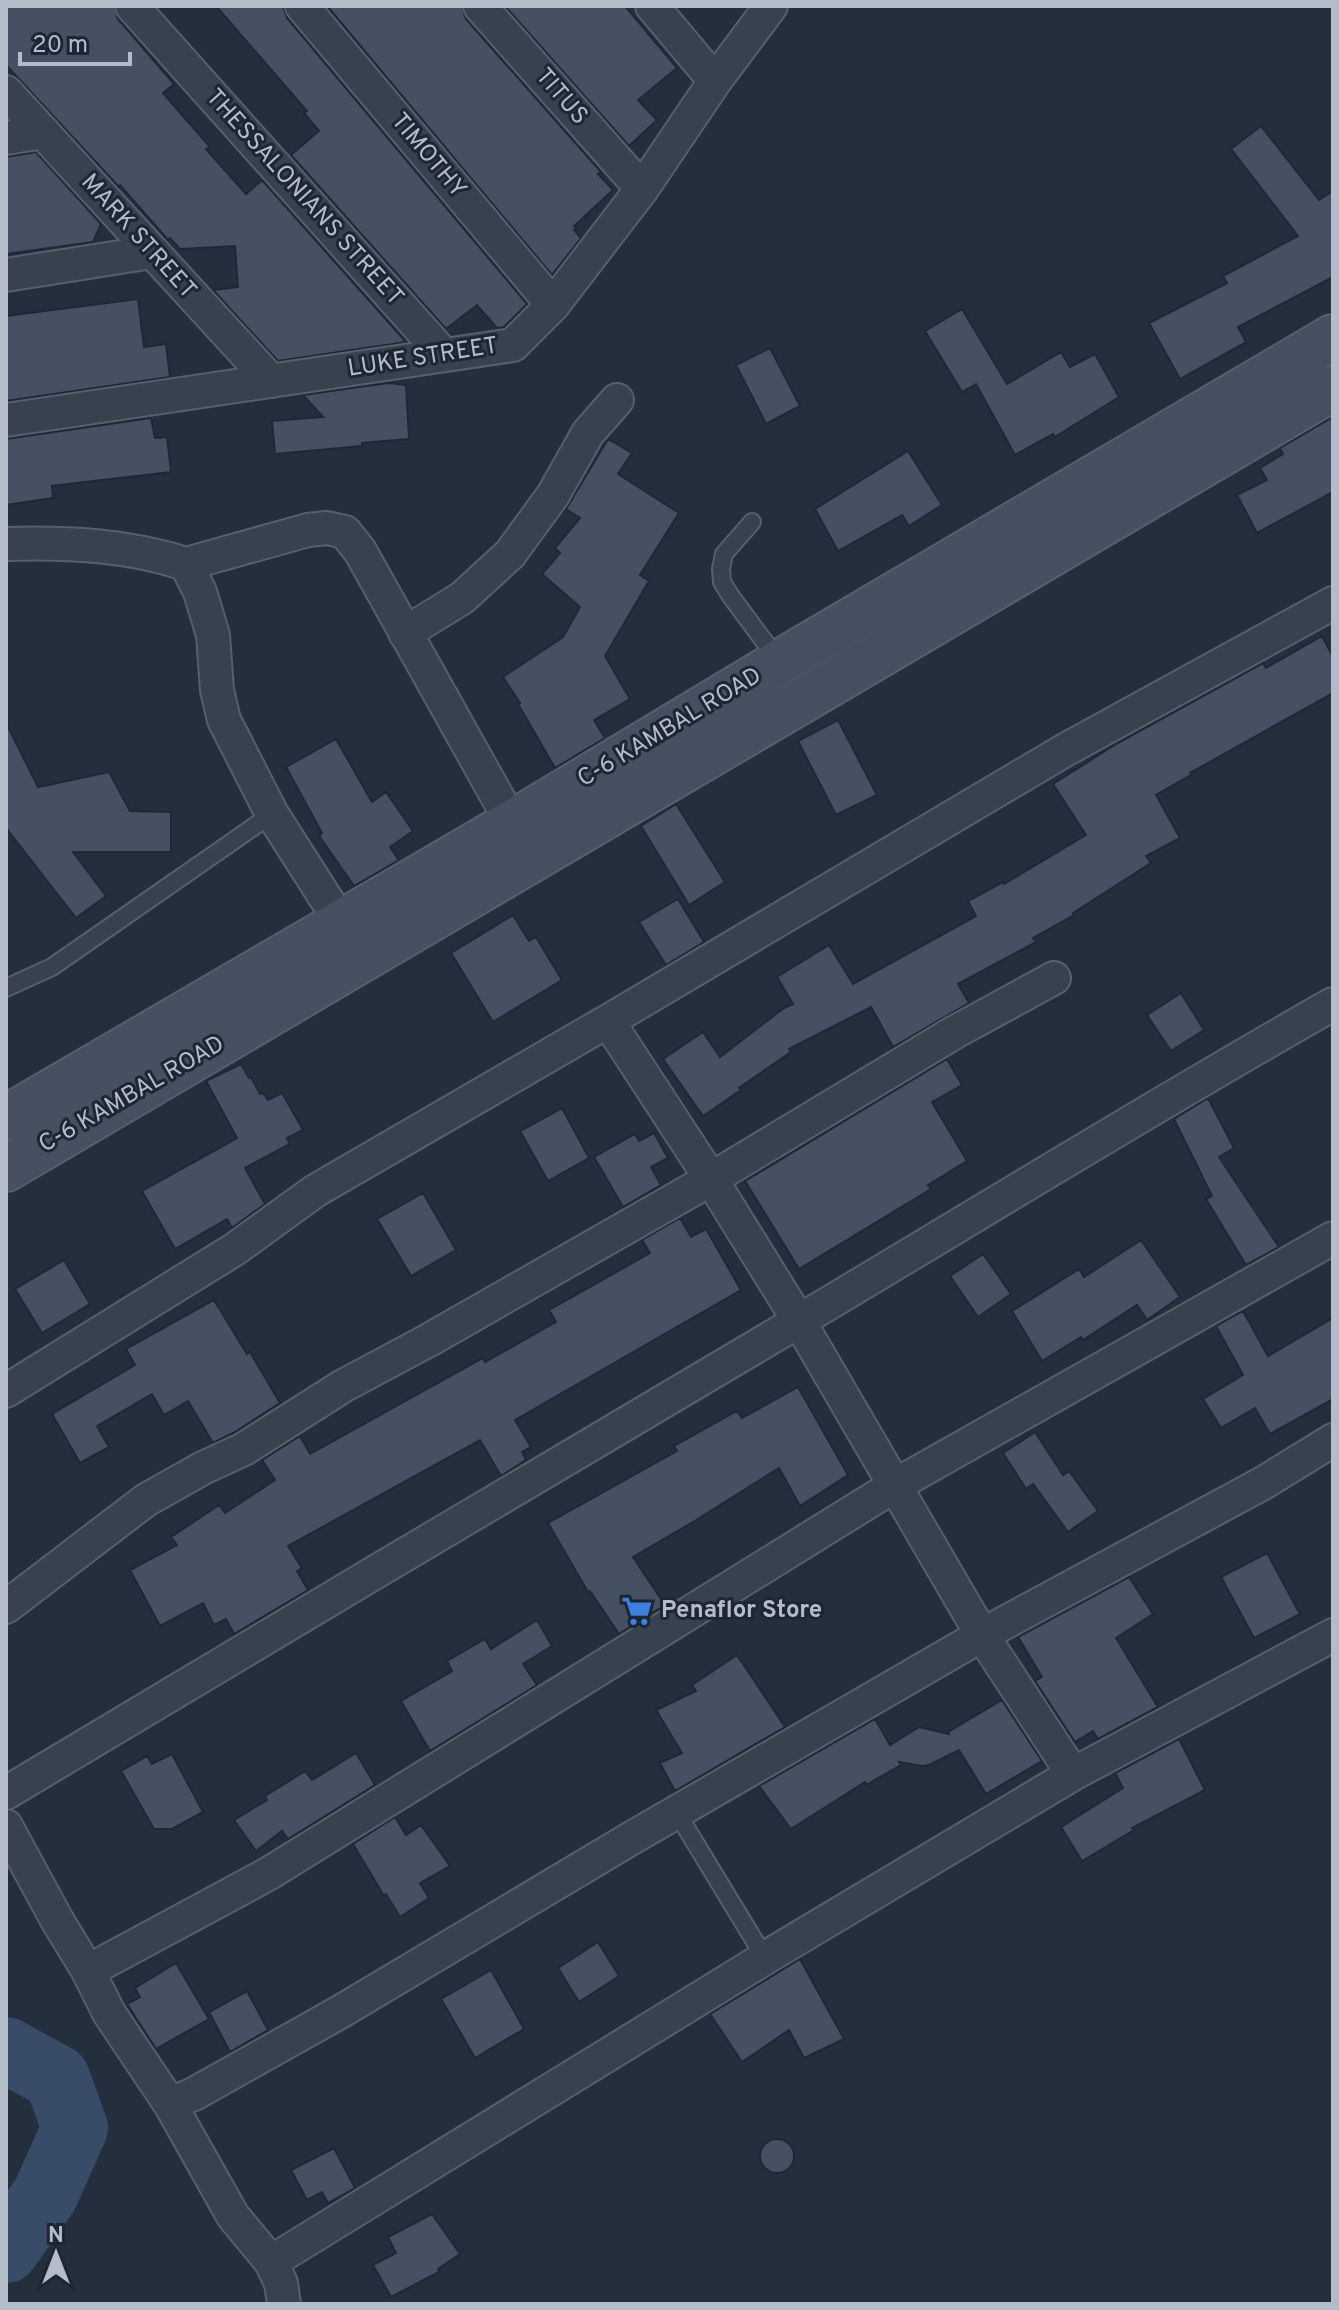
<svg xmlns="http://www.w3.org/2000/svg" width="1339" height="2310" font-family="Overpass,sans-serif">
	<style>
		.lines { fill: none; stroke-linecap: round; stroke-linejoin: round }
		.river { stroke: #394c67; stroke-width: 66 }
		.building { fill: #455162; stroke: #1f2835; stroke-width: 2 }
		.service-casing { stroke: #565f6c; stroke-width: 20 }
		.minor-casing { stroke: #565f6c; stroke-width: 36 }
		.secondary-casing { stroke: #565f6c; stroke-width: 48 }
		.service { stroke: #38414e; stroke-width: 16 }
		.minor { stroke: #38414e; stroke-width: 32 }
		.secondary { stroke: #465061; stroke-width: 44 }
		.labels { text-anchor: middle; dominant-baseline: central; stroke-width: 6; stroke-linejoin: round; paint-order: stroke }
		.street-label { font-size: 24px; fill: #b4bcc9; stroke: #1d2633 }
		.poi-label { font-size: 24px; font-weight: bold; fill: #b4bcc9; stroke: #1d2633; text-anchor: start }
	</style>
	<rect width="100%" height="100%" fill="#242f3e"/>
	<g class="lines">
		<path class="river" d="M6 2050 57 2078 75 2128 45 2195 6 2250"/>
	</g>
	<path class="building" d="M6 6H114L118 19 174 84 163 93 210 147 206 149 246 194 262 180 406 342 278 361 213 290 238 287 235 246 180 249 170 238 168 240 120 185 119 187 6 65Z
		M216 6H283L287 18 527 304 504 327 497 328 477 305 446 329 291 155 319 131 304 113 307 111Z
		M327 6H462L466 19 601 172 598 174 613 190 574 226 577 228 574 230 581 238 552 275Z
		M505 6H625L677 68 638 100 657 120 629 146Z
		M1261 126 1319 200 1333 191V277L1238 327 1246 342 1180 379 1149 323 1227 283 1223 276 1298 236 1231 149Z
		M36 152 101 224 93 242 6 254V157Z
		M138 299 144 347 166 344 170 377 6 401V316Z
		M962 309 1007 384 1061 352 1070 367 1095 354 1119 397 1055 437 1053 434 1015 455 976 384 962 392 925 331Z
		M770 348 800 406 766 424 736 365Z
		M388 383 406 385 409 439 362 443V446L275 454 272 421 323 417 303 395Z
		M1333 417V492L1257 533 1237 495 1267 480 1260 468 1283 454 1280 448Z
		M151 418 155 438 167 437 171 472 52 486 53 498 6 505V439Z
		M608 439 632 453 618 474 679 513 640 575 649 581 605 656 630 699 594 720 605 738 555 768 518 704 520 703 503 677 563 637 580 607 542 574 560 553 555 548 580 518 566 509Z
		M908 451 942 505 909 526 902 515 838 551 815 509Z
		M1322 636 1333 657V693L1190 773 1191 775 1156 795 1180 838 1146 856 1151 863 1073 913 1074 915 1033 938 1036 942 958 984 969 1003 893 1047 871 1007 789 1049 791 1052 739 1088 741 1090 703 1116 663 1059 703 1032 720 1057 784 1008 793 1004 777 977 829 945 853 984 976 916 968 901 1003 882 1004 884 1086 835 1053 784 1116 744 1263 663 1266 668Z
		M838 720 877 795 836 815 798 741Z
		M6 723 38 787 109 772 130 811 171 812V852H73L106 896 76 918 6 828Z
		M336 739 372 802 386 792 413 831 390 847 399 860 354 886 319 836 322 833 286 767Z
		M676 804 725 882 689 905 641 826Z
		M678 899 704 942 666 965 639 922Z
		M513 915 529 941 536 937 562 980 493 1022 451 953Z
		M1181 993 1204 1030 1171 1051 1147 1015Z
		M947 1059 962 1085 932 1102 967 1161 928 1185 931 1189 799 1269 745 1181Z
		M241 1064 249 1078 251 1077 260 1094 263 1093 268 1100 282 1093 303 1130 287 1138 290 1144 245 1168 265 1204 232 1228 227 1219 175 1249 142 1191 237 1138 206 1081Z
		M1208 1098 1234 1148 1219 1157 1279 1247 1246 1265 1206 1199 1212 1196 1174 1119Z
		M562 1108 589 1158 548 1181 520 1131Z
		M654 1133 668 1158 651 1167 661 1185 623 1207 594 1157 635 1134 639 1141Z
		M423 1193 456 1250 411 1276 377 1219Z
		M680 1218 691 1237 706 1229 741 1290 515 1420 531 1447 522 1452 526 1460 501 1476 480 1440 288 1546 302 1568 297 1571 308 1590 234 1634 226 1619 214 1625 203 1603 160 1626 130 1570 177 1545 171 1537 219 1505 225 1513 275 1480 262 1460 300 1436 310 1454 483 1358 485 1362 556 1322 549 1310 650 1253 642 1240Z
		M1141 1240 1180 1297 1147 1320 1137 1305 1083 1340 1081 1337 1042 1361 1012 1311 1079 1269 1084 1277Z
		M983 1254 1011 1294 978 1317 950 1276Z
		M64 1260 90 1304 42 1333 15 1289Z
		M214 1300 247 1354 250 1352 280 1403 235 1432 213 1443 188 1401 164 1415 152 1394 97 1426 109 1447 80 1463 52 1414 135 1365 126 1349Z
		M1243 1311 1268 1356 1333 1318V1399L1270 1434 1255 1408 1221 1428 1203 1399 1243 1375 1216 1326Z
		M798 1387 848 1475 800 1506 779 1468 693 1522 633 1557 665 1605 619 1634 590 1591 588 1592 548 1523 677 1451 674 1446 737 1411 742 1418Z
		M1035 1432 1063 1475 1069 1471 1098 1511 1068 1532 1033 1484 1026 1489 1003 1453Z
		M1267 1553 1300 1614 1254 1638 1221 1577Z
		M1129 1577 1153 1614 1116 1638 1158 1707 1098 1739 1093 1731 1075 1742 1035 1681 1042 1677 1018 1637Z
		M537 1620 552 1646 523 1664 537 1685 430 1751 401 1701 452 1671 447 1661 485 1639 491 1649Z
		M737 1655 785 1727 675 1791 660 1763 682 1753 656 1710 696 1691 692 1685Z
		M1002 1700 1042 1761 986 1794 959 1750 929 1765 922 1766 899 1762 901 1765 866 1785 865 1782 791 1829 759 1786 875 1719 890 1745 919 1727 949 1734 948 1732Z
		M1179 1739 1205 1790 1132 1828 1134 1830 1082 1861 1061 1827 1123 1788 1115 1773Z
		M356 1753 375 1785 288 1839 282 1831 256 1851 234 1820 267 1800 265 1796 305 1771 312 1780Z
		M172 1754 203 1812 172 1829H154L121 1771 147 1756 152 1764Z
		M395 1817 406 1835 421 1825 450 1866 420 1883 429 1898 400 1917 386 1894 384 1896 353 1844Z
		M598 1942 619 1976 579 2002 558 1968Z
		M800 1959 844 2039 804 2058 789 2030 742 2062 710 2014Z
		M176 1963 209 2019 156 2049 127 2004 140 1997 135 1988Z
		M491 1970 524 2029 475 2058 441 1999Z
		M247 1991 268 2030 230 2052 209 2012Z
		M760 2156a17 17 0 1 1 34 0a17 17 0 1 1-34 0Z
		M334 2148 355 2188 328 2203 322 2192 307 2200 291 2170Z
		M432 2214 460 2254 438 2269 439 2272 391 2297 373 2265 396 2253 388 2237Z"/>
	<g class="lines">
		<g class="service-casing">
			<path id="service" d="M752 522 724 554 721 569 722 582 730 595 778 660
				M6 988 52 967 272 814
				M677 1813 765 1958"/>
		</g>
		<g class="minor-casing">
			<path id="minor" d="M132 6 444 355
				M302 6 553 305
				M480 6 642 189
				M652 6 715 81
				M6 92 271 381
				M6 138 43 132
				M6 275 152 252
				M6 420 513 345 553 305 642 189 715 81 771 6
				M6 544C67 542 128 545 186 564L200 592 213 635 217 690 224 720 272 814 353 941
				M186 564 308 530 327 528 345 532 360 551 512 823
				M405 633 462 598 510 554 553 495 588 433 617 400
				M608 1021 711 1179 799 1321 982 1635 1073 1774
				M6 1391 235 1249 315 1191 608 1021 1065 750 1333 603
				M6 1607 146 1500 203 1468 244 1449 343 1386 429 1340 711 1179 955 1032 1054 978
				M6 1793C269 1634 535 1478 799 1321 977 1215 1153 1106 1333 1004
				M6 1826 57 1920 88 1971 109 2013 170 2104 233 2216 271 2262 281 2283 284 2304
				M88 1971 268 1874 894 1486 1333 1238
				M170 2104 194 2094 340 2012 630 1839 982 1635 1265 1482 1333 1440
				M271 2262 765 1958 1073 1774 1333 1635"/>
		</g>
		<g class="secondary-casing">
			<path id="secondary" d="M6 1118 512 823 780 662 1333 337
				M6 1169 1333 388"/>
		</g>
		<use href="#service" class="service"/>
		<use href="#minor" class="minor"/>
		<use href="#secondary" class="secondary"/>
	</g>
	<defs>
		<g id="supermarket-bare" transform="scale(2.4)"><path d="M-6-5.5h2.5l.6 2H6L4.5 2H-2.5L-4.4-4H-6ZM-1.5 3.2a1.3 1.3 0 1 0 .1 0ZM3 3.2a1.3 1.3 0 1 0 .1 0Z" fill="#3f7fe0" stroke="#1d2633" stroke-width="2.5" paint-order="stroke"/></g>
	</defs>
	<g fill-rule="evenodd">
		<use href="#supermarket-bare" x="637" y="1611"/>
	</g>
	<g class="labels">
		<g class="street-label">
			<text transform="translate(561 97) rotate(49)">TITUS</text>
			<text transform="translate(428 156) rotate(50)">TIMOTHY</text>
			<text transform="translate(304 198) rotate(48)">THESSALONIANS STREET</text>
			<text transform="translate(138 237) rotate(48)">MARK STREET</text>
			<text transform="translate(423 358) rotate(-9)">LUKE STREET</text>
			<text transform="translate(670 728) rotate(-31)">C-6 KAMBAL ROAD</text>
			<text transform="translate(132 1095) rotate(-30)">C-6 KAMBAL ROAD</text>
		</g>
		<g class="poi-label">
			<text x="661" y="1611">Penaflor Store</text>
		</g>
	</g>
	<rect width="1339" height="2310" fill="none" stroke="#b4bcc9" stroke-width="16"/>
	<g transform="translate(56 2254)" stroke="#1d2633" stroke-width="6" paint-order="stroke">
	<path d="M0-6L14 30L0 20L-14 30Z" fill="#b4bcc9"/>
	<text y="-12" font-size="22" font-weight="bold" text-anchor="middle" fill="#b4bcc9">N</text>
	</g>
	<path d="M20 52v12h110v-12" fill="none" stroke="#b4bcc9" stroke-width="4"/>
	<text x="32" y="52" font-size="24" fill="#b4bcc9" stroke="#1d2633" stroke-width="6" paint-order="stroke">20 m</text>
</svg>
